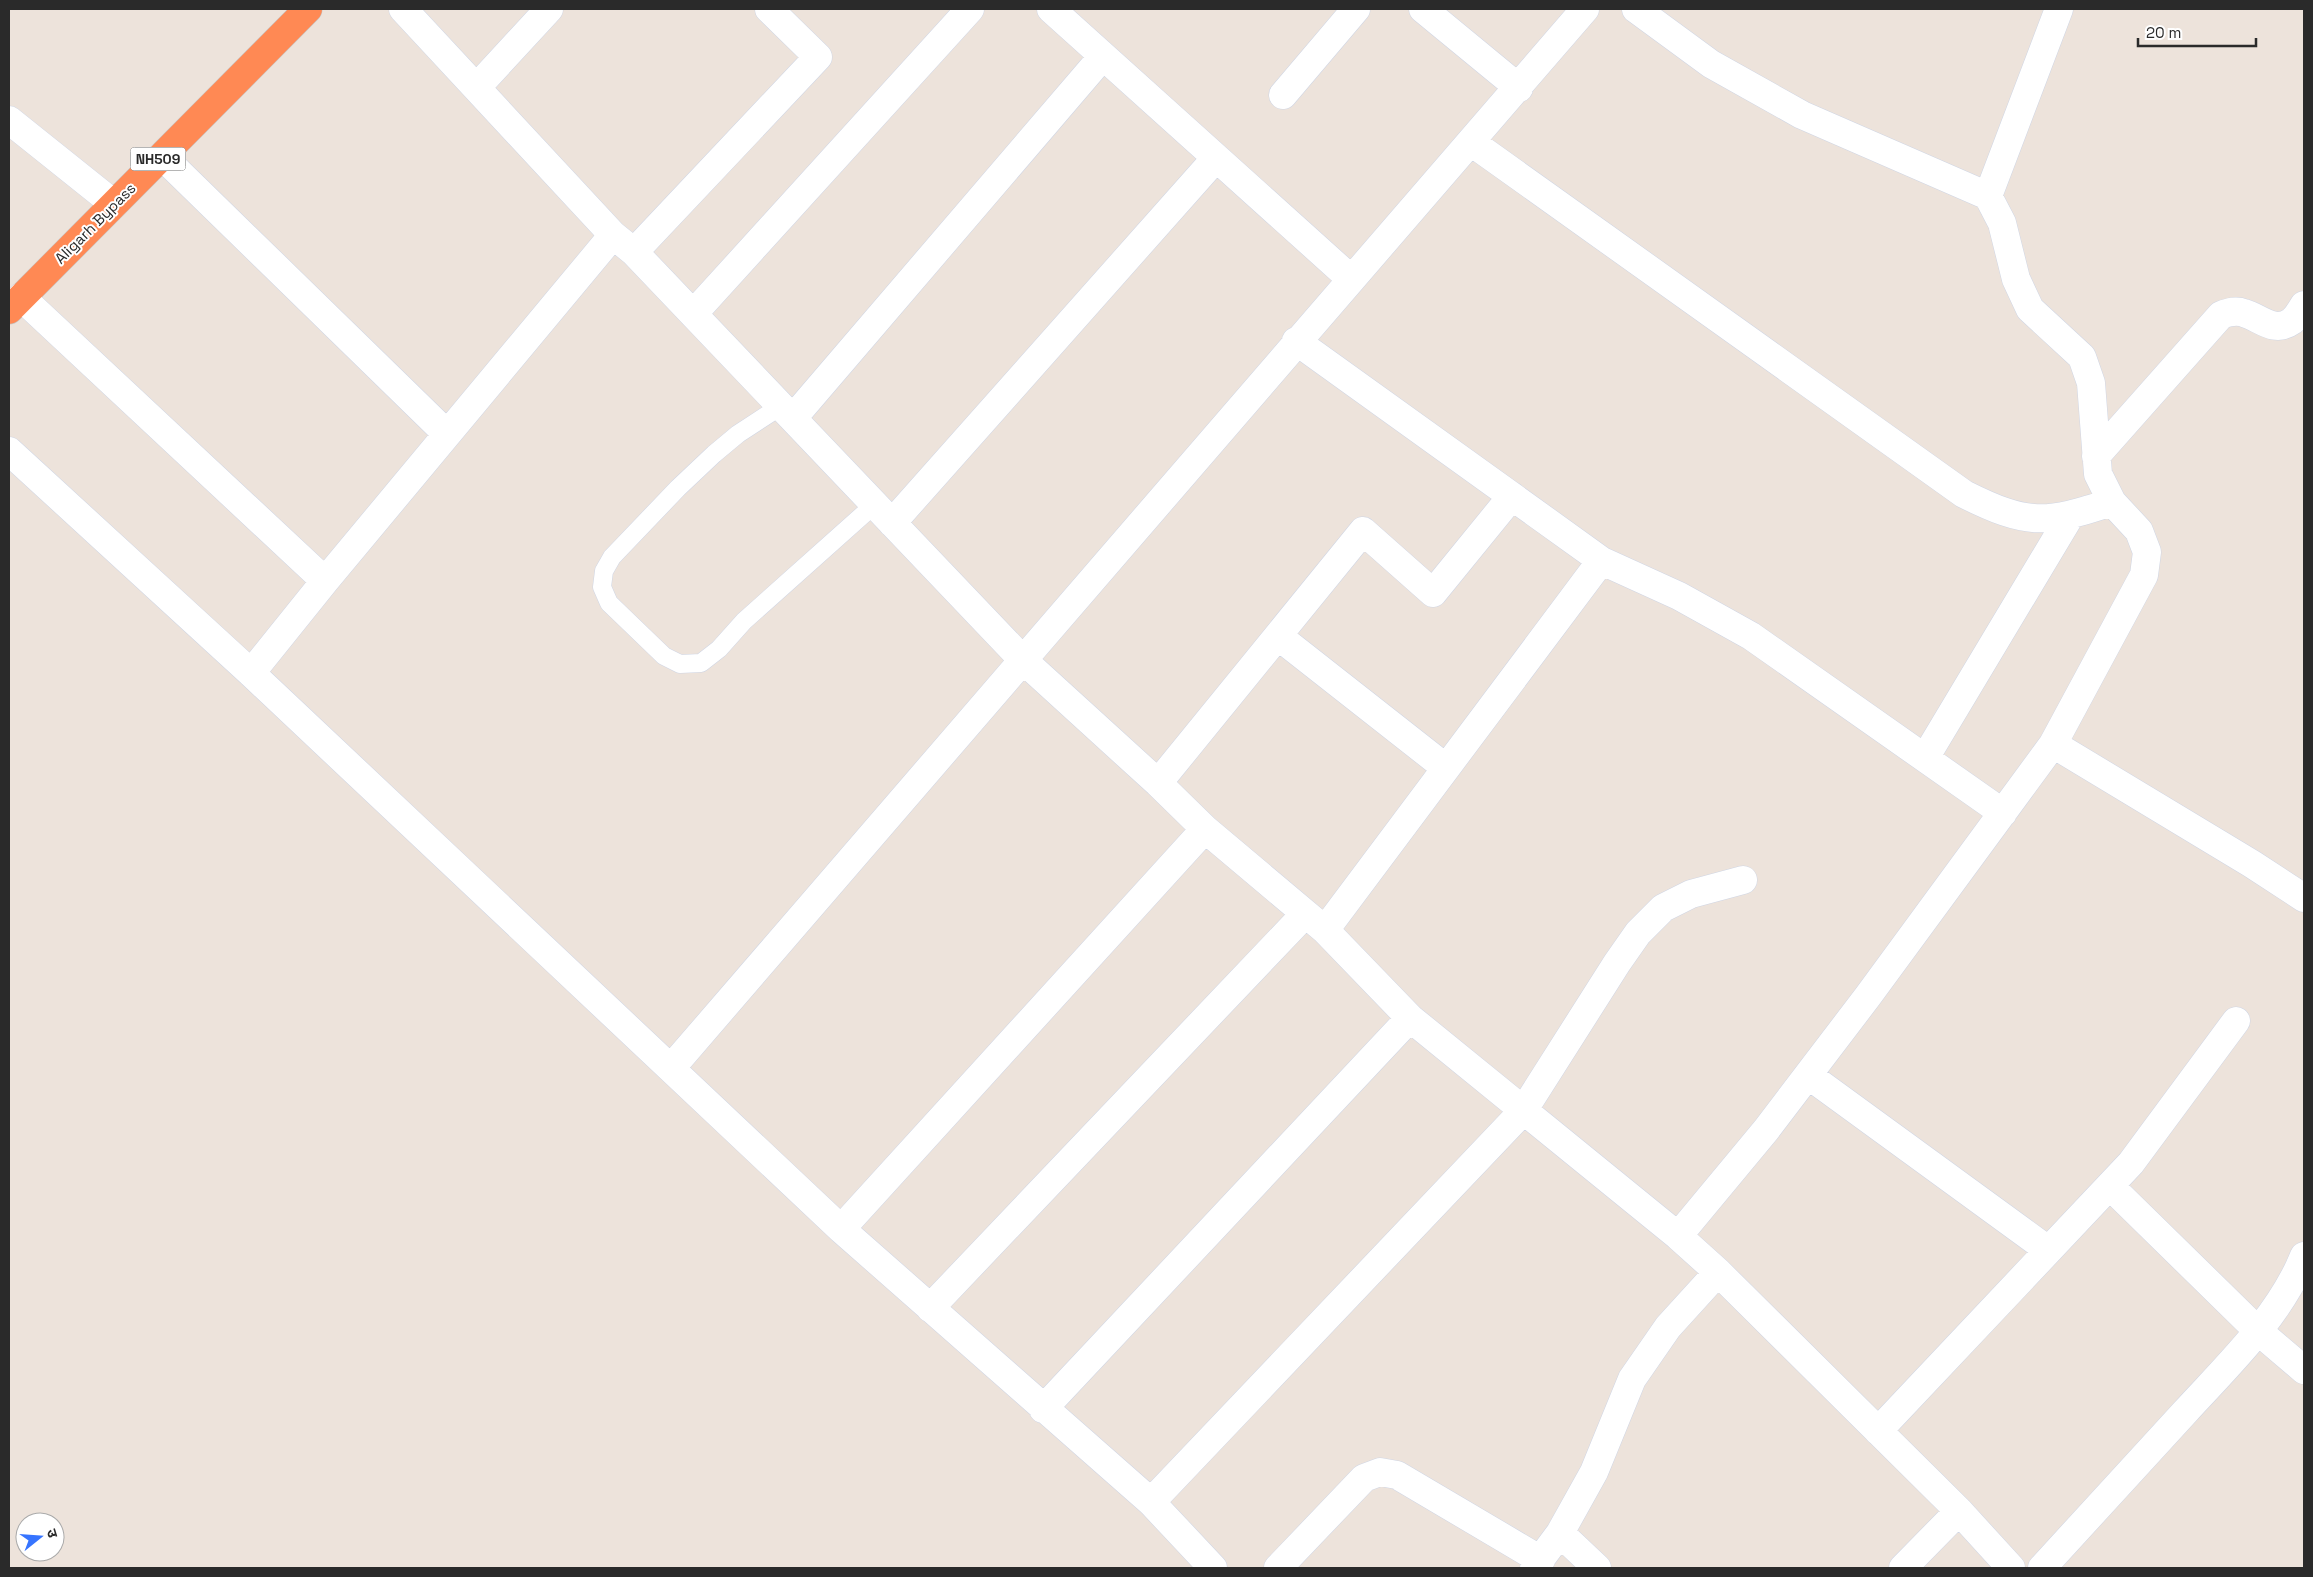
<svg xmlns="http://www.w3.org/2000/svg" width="2313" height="1577" font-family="'Space Grotesk','Noto Sans Devanagari',sans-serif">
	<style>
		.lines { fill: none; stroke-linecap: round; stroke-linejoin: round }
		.lane-casing { stroke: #d0d6e4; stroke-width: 19 }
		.street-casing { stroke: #d0d6e4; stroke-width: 29 }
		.highway-casing { stroke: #c3c3c3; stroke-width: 29 }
		.lane { stroke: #fff; stroke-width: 18 }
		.street { stroke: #fff; stroke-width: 28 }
		.highway { stroke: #ff8954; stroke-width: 28 }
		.labels { text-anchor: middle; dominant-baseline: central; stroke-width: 4; stroke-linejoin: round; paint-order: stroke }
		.shield { fill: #fff; stroke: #6a6a6a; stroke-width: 1 }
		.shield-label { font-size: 14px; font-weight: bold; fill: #2a2a2a }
		.street-label { font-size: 15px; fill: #2a2a2a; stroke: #fff }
	</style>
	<rect width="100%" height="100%" fill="#ede3db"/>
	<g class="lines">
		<g class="lane-casing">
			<path id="lane" d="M781 406 738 434 714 454 678 488 612 557 604 571 602 587 609 603 664 656 680 664 701 663 719 649 744 621 875 504"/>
		</g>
		<g class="street-casing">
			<path id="street" d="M403 9 613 235 634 252 1023 660 672 1067
				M1051 9 1351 279
				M1423 9 1519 88
				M1585 9 1023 660 1158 783 1205 829 1325 930 1410 1018 1678 1236 1718 1272 1959 1511 2011 1568
				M1636 9 1711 64 1802 115 1988 196 2002 223 2016 279 2030 309 2082 357 2091 383 2098 474 2112 502 2139 531 2147 552 2144 575 2053 744 1868 996 1766 1130 1678 1236
				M477 87 549 9
				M1283 95 1356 9
				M9 120 114 204
				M1471 142 1964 494C2028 526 2045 524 2112 502
				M162 156 447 434
				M1988 196 2059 9
				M634 252 818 57 769 9
				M21 297 325 581
				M693 314 970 9
				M1296 341 1602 561 1679 596 1751 636 2003 813
				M793 418 1103 56
				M9 451 251 673 841 1229 1151 1502 1213 1568
				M2096 456 2221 315C2229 312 2236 310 2244 313 2261 318 2274 334 2292 321 2297 317 2301 310 2304 305
				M892 523 1216 158
				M1278 636 1446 768
				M251 673 325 581 613 235
				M2053 744 2252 864 2304 898
				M1925 758 2070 516
				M1158 783 1363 531 1433 593 1512 496
				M1325 930 1601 561
				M1808 1075 2048 1250
				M2110 1186 2257 1330 2304 1370
				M841 1229 1205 829
				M930 1308 1305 914
				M1043 1409 1410 1018
				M1878 1431 2131 1163 2236 1021
				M1151 1502 1523 1111 1617 963 1638 933 1663 908 1691 894 1743 880
				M1560 1533 1597 1568
				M1278 1568 1364 1478 1380 1472 1397 1475 1541 1560
				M1534 1568 1560 1533 1594 1472 1632 1379 1668 1327 1718 1272
				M1903 1568 1959 1511
				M2042 1568C2090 1516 2137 1464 2185 1412 2228 1365 2280 1316 2304 1256"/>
		</g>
		<g class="highway-casing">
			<path id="highway" d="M9 310 308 9"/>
		</g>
		<use href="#lane" class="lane"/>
		<use href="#street" class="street"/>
		<use href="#highway" class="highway"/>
	</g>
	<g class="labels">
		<rect class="shield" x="130.5" y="147.5" width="55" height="23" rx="4"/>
		<g class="shield-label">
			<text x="158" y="159">NH509</text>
		</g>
		<g class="street-label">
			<text transform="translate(95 223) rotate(-45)">Aligarh Bypass</text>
		</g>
	</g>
	<rect width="2313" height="1577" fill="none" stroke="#2a2a2a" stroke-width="20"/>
	<g transform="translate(40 1537) rotate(73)"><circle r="24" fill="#ffffff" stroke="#aaaaaa"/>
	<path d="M0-4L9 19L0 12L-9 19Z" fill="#3674ff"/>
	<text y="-8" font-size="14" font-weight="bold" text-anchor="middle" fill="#2a2a2a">उ</text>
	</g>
	<path d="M2138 38v8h118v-8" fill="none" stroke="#2a2a2a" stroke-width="2.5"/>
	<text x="2146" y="38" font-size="15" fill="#2a2a2a" stroke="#ffffff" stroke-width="4" paint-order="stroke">20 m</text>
</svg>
